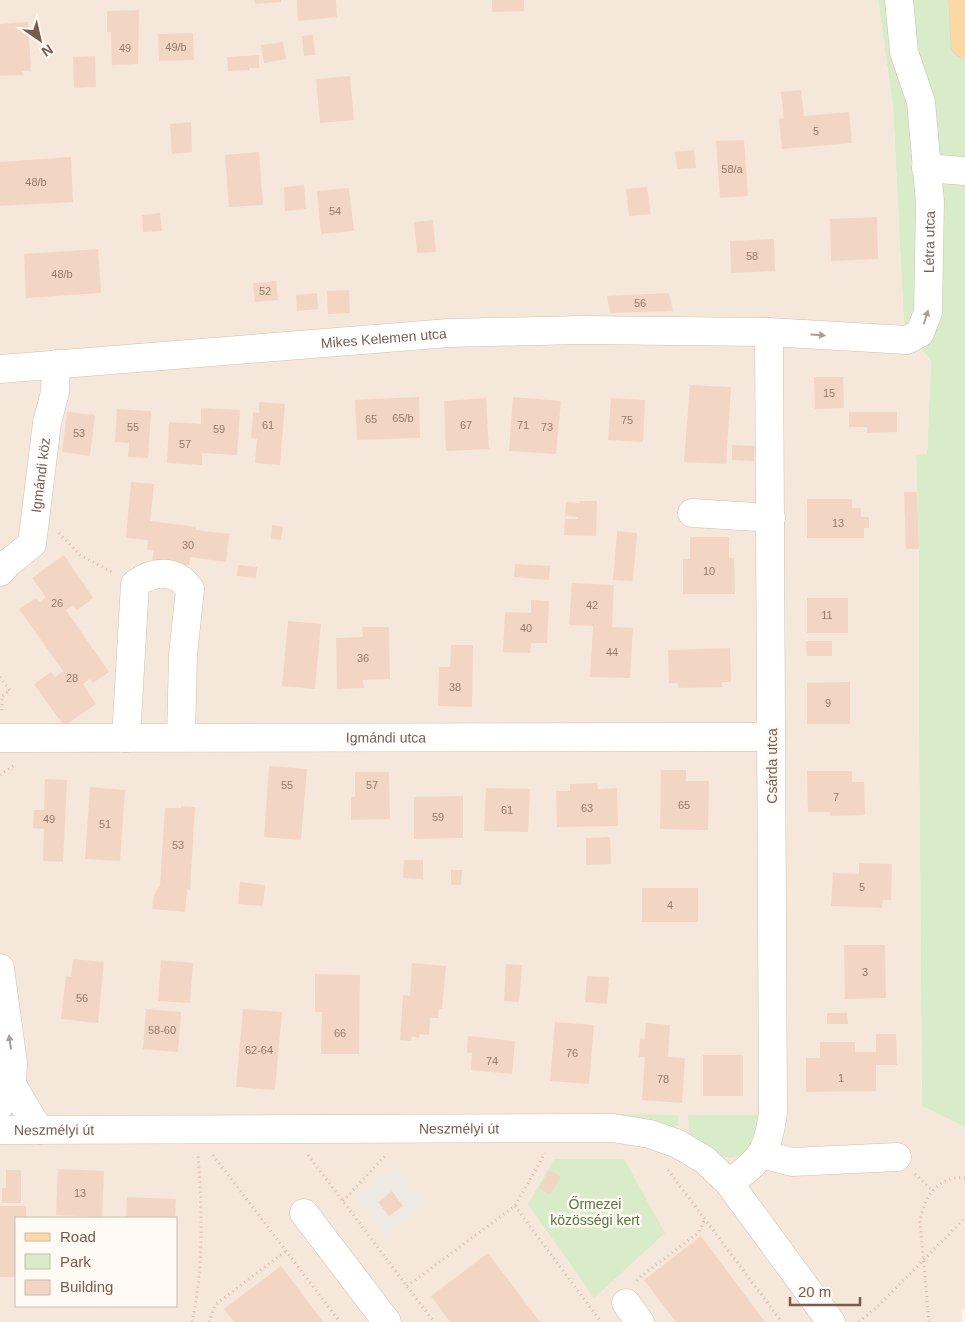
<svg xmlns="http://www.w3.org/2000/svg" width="965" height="1322" font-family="Arial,sans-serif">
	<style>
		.residential { fill: #f5e8da; fill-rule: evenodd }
		.industrial { fill: #efe9e4 }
		.green { fill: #d8ecc9 }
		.building { fill: #f3d5c3 }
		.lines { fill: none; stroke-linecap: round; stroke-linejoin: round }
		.minor-casing { stroke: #d1beb0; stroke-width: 29 }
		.major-casing { stroke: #dad1cd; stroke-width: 29 }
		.path { stroke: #d9b8a5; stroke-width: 3; stroke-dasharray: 1 4; stroke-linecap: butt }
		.minor { stroke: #fff; stroke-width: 28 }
		.major { stroke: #fbd9a5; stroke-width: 28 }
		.oneway { fill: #af9d94 }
		.labels { text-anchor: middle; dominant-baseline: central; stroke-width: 5; stroke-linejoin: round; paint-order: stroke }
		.number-label { font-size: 11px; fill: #987a6a }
		.street-label { font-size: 14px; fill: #7a5c4d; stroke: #fffaf3 }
		.park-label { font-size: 14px; fill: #537a41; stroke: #fffaf3 }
	</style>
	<rect width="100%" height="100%" fill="#fdf6ec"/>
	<path class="residential" d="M0 0H878L893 107 904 327 931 361 927 455H916L919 549V734L922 1106 965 1127V1309H962V1322H0ZM16 1218H176V1306H16Z"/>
	<path class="industrial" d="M395 1165 426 1205 385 1236 355 1197Z"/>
	<path class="green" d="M878 0H965V1127L922 1106 919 734V549L916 455 927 454 931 361 904 327 893 107Z
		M620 1114 678 1115V1126L674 1127 645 1119 620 1115Z
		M688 1115H760C760 1120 761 1126 760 1131 754 1147 737 1166 718 1154 708 1148 701 1140 689 1134Z
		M554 1159H624L665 1233 594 1298 528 1204Z"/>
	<path class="building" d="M254 0H281V2L255 4Z
		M297 0H336L337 17 298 21Z
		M492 0H524V11L492 12Z
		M139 10 138 64 112 65 111 32H107V11Z
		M28 22 31 71H22L23 75 0 76V24Z
		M193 33 194 60 159 61 158 34Z
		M313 35 315 55 304 56 302 36Z
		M283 42 286 59 264 63 261 45Z
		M259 55V68H249V70L228 71 227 57Z
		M95 56 96 87 74 88 73 57Z
		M350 76 354 120 320 123 316 79Z
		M801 90 804 116 849 112 852 143 782 149 779 119 784 118 781 92Z
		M191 122 192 152 172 154 170 124Z
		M744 140 748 196 720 198 716 141Z
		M694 150 696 168 677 169 675 152Z
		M259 152 263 205 229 207 225 155Z
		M71 157 73 202 0 206V162Z
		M304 185 306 209 285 211 284 187Z
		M647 187 651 214 629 216 626 189Z
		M349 188 354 231 321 234 317 191Z
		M160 213 162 231 143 232 142 215Z
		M877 217 878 259 831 261 830 219Z
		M433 220 436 252 417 253 414 222Z
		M774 239 775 271 731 273 730 241Z
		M98 249 101 293 26 298 24 254Z
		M276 281 278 300 255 302 253 283Z
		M349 290 350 313 328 314 327 291Z
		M317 293 318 309 297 311 296 295Z
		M669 293 673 311 610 313 607 296Z
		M814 377H843L844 408 815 409Z
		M690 385 731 387 726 464 684 462Z
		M419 397 420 438 357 440 355 400Z
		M513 397 561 401 556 454 509 451Z
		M486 398 489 449 446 451 444 401Z
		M611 398 645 400 643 442 608 440Z
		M259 402 285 404 280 465 255 463 257 439 251 438 253 412 259 413Z
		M201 408 240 410 237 455 202 453V465L167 463 169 422 201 424Z
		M117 409 151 411 148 458 128 457 129 443 115 442Z
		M67 412 95 415 90 456 62 452Z
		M849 412H897V432L867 433V427H849Z
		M732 445 755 446 754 461 732 460Z
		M131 482 154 484 150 521 196 527V530L229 534 226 562 190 557 189 565 152 561 154 550H147L148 540 126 538Z
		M904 492H917L919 549H906Z
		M807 499H852V508H861V517H869V528H864V538H807Z
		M579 501H597L596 536 564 535 565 519H578V517L565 516 566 502 580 503Z
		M272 525 283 527 281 540 271 539Z
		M617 531 637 533 633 581 613 580Z
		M690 537H729V558H734L735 594H683V559H690Z
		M64 555 93 598 77 610 73 605 66 610 109 672 93 683 90 679 83 684 96 704 64 726 34 684 51 672 55 677 63 671 19 609 36 598 39 602 46 597 32 578Z
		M515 564 550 566 549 580 514 577Z
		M238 565 257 567 256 578 237 576Z
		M572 583 614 585 612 627 633 628 630 678 590 677 593 626 569 625Z
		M807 598H848V633H807Z
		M531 600 549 601 547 643H531L530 653 503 652 505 612 531 613Z
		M288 621 321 624 315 689 282 686Z
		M362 627H389L390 679 363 680 364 688 337 689 336 638 363 637Z
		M806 641H832V656H807Z
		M451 645H473L472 707 438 706 439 667H450Z
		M730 648 731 682H722V687L678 688V683H669L668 650Z
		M850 682V724H807V683Z
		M269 766 307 769 301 840 264 837Z
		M661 770H686V781H709L708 830 660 829Z
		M807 771H852V782H864L865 815 830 816V812H808Z
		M355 772H389L390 819 351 820V797H355Z
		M45 779 67 780 63 862 43 861 44 829 33 828 34 810H44Z
		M597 783 598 789 617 788 618 826 557 827 556 791H570V784Z
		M90 787 125 790 120 861 85 859Z
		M486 788 530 789 528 832 484 831Z
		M463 796V838L414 839V797Z
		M181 806 195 807 190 890H187L185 912 152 909 154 895 160 885 165 808H181Z
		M610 837 611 864 586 865V838Z
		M404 860H423V879L403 878Z
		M859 863 892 864 891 900H883L882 908 831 906 833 873 859 874Z
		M451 870H462L461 885H451Z
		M240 882 265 885 263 906 238 904Z
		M642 888H698V922H642Z
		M844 945H885L886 998 845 999Z
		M73 959 104 962 98 1023 61 1019 66 976 71 977Z
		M161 960 193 963 190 1003 158 1001Z
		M412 963 446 966 442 1009H439L438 1018H430L429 1035 420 1034 419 1038 412 1036 411 1041 400 1040 403 995 410 996Z
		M506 964 522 965 519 1002 504 1001Z
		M315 974 360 975 359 1054H321L322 1012H315Z
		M587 976 609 977 607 1004 585 1002Z
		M146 1009 181 1012 178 1052 143 1049Z
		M243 1009 282 1012 275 1090 236 1087Z
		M827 1013H847L848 1024H827Z
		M555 1022 594 1025 589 1084 550 1081Z
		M646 1023 670 1025 668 1057 685 1058 682 1103 642 1100 645 1057H639L640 1038 645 1039Z
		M876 1034H896L897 1065H876V1091L806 1092V1058H820V1042H855V1052H876Z
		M468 1036 515 1041 512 1074 471 1070 472 1053H467Z
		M703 1055H743V1096H703Z
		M58 1169 104 1171 102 1217 56 1215Z
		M6 1170H21V1203H2V1188H6Z
		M549 1170 561 1177 550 1195 539 1188Z
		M392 1191 403 1206 389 1216 378 1202Z
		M127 1197 176 1199 175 1218H126Z
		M0 1206H26V1218H16V1277H0Z
		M701 1236 724 1267 765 1322H676L644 1280Z
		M488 1253 540 1322H450L431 1296Z
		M281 1266 323 1322H234L224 1309Z"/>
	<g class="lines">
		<g class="minor-casing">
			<g id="minor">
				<path d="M926 168 965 171"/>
				<path id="s1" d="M0 369 449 333 581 330 769 332 907 340 920 333 928 312 930 202 921 102 904 52 899 0"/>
				<path d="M692 513 771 518"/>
				<path id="s2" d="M0 572 8 563 32 544 47 423 55 392 56 364"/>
				<path id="s3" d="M0 738 771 737"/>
				<path d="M126 738 135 584C154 570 176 569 190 589L183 655 181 737"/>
				<path d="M0 968 13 1063 12 1085 0 1105"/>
				<path d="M12 1085 39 1130"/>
				<path id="s4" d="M0 1130 613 1128 650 1134 678 1144 705 1160 729 1183 831 1322"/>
				<path d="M761 1154 792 1162 897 1157"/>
				<path d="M729 1183C761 1160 768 1152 773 1112L769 332"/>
				<path d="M304 1213 387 1322"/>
				<path d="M626 1303 640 1322"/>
			</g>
		</g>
		<g class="major-casing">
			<path id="major" d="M963 0 965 44"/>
		</g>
		<path class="path" d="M59 533 80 555 114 573
			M0 677 10 691 2 696V714
			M0 775 16 764
			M213 1155 340 1322
			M308 1155 434 1322
			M668 1170 782 1322
			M915 1174 933 1191
			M343 1201 386 1155
			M515 1206 601 1322
			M637 1281 639 1278 698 1233 705 1219
			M407 1286 515 1206 545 1153
			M192 1322C204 1267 202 1210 198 1154
			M209 1322 216 1304 286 1251
			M859 1322 877 1307 963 1220
			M929 1322 920 1222C923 1198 938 1175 965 1178"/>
		<use href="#minor" class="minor"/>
		<use href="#major" class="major"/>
	</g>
	<defs><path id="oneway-solid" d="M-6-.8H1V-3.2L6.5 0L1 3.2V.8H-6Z" transform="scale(1.25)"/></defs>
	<g class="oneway">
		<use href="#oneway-solid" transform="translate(926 317) rotate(-73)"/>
		<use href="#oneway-solid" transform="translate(818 335) rotate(3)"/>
		<use href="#oneway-solid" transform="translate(10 1042) rotate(-98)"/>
	</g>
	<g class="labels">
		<g class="number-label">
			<text x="176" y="47">49/b</text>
			<text x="125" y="48">49</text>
			<text x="816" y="131">5</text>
			<text x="732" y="169">58/a</text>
			<text x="36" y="182">48/b</text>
			<text x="335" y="211">54</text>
			<text x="752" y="256">58</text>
			<text x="62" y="274">48/b</text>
			<text x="265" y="291">52</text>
			<text x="640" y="303">56</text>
			<text x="829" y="393">15</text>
			<text x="403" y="418">65/b</text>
			<text x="371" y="419">65</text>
			<text x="627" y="420">75</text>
			<text x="268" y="425">61</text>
			<text x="466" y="425">67</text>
			<text x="523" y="425">71</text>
			<text x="133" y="427">55</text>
			<text x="547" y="427">73</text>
			<text x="219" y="429">59</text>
			<text x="79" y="433">53</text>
			<text x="185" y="444">57</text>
			<text x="838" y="523">13</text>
			<text x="188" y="545">30</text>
			<text x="709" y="571">10</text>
			<text x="57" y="603">26</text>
			<text x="592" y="605">42</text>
			<text x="827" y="615">11</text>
			<text x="526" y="628">40</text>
			<text x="612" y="652">44</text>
			<text x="363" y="658">36</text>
			<text x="72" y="678">28</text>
			<text x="455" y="687">38</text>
			<text x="828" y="703">9</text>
			<text x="287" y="785">55</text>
			<text x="372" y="785">57</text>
			<text x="836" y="797">7</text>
			<text x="684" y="805">65</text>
			<text x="587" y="808">63</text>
			<text x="507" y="810">61</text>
			<text x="438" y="817">59</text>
			<text x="49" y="819">49</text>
			<text x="105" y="824">51</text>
			<text x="178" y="845">53</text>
			<text x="862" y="887">5</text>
			<text x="670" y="905">4</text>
			<text x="865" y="972">3</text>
			<text x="82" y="998">56</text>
			<text x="162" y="1030">58-60</text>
			<text x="340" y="1033">66</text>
			<text x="259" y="1050">62-64</text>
			<text x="572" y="1053">76</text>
			<text x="492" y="1061">74</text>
			<text x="841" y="1078">1</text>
			<text x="663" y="1079">78</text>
			<text x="80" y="1193">13</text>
		</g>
		<g class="street-label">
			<text stroke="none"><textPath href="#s1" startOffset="1016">Létra utca</textPath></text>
			<text stroke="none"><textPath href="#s1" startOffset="385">Mikes Kelemen utca</textPath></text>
			<text stroke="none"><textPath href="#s2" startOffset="112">Igmándi köz</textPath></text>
			<text stroke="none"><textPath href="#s3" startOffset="386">Igmándi utca</textPath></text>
			<text transform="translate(772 766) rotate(-90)">Csárda utca</text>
			<text stroke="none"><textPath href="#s4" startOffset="459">Neszmélyi út</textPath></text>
			<text stroke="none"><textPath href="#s4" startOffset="54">Neszmélyi út</textPath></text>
		</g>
		<g class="park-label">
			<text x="595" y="1204">Őrmezei<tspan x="595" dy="16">közösségi kert</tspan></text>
		</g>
	</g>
	<rect x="15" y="1217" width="162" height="90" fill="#fffaf3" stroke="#cabbb1"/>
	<rect x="25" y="1233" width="25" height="8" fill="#fbd9a5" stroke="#cabbb1"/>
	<text x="60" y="1242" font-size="15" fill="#7a5c4d">Road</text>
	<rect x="25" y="1254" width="25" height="15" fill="#d8ecc9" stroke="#cabbb1"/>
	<text x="60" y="1267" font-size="15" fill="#7a5c4d">Park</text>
	<rect x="25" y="1280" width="25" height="15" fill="#f3d5c3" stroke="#cabbb1"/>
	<text x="60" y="1292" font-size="15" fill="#7a5c4d">Building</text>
	<g transform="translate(40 40) rotate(146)" stroke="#fffaf3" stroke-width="4" paint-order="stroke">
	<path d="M0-4L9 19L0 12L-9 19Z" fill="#7a5c4d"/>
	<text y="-8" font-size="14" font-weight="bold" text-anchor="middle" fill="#7a5c4d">N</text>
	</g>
	<path d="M790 1297v8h70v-8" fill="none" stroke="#7a5c4d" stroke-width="2.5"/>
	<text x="798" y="1297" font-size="15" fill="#7a5c4d" stroke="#fffaf3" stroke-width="4" paint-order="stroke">20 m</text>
</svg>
